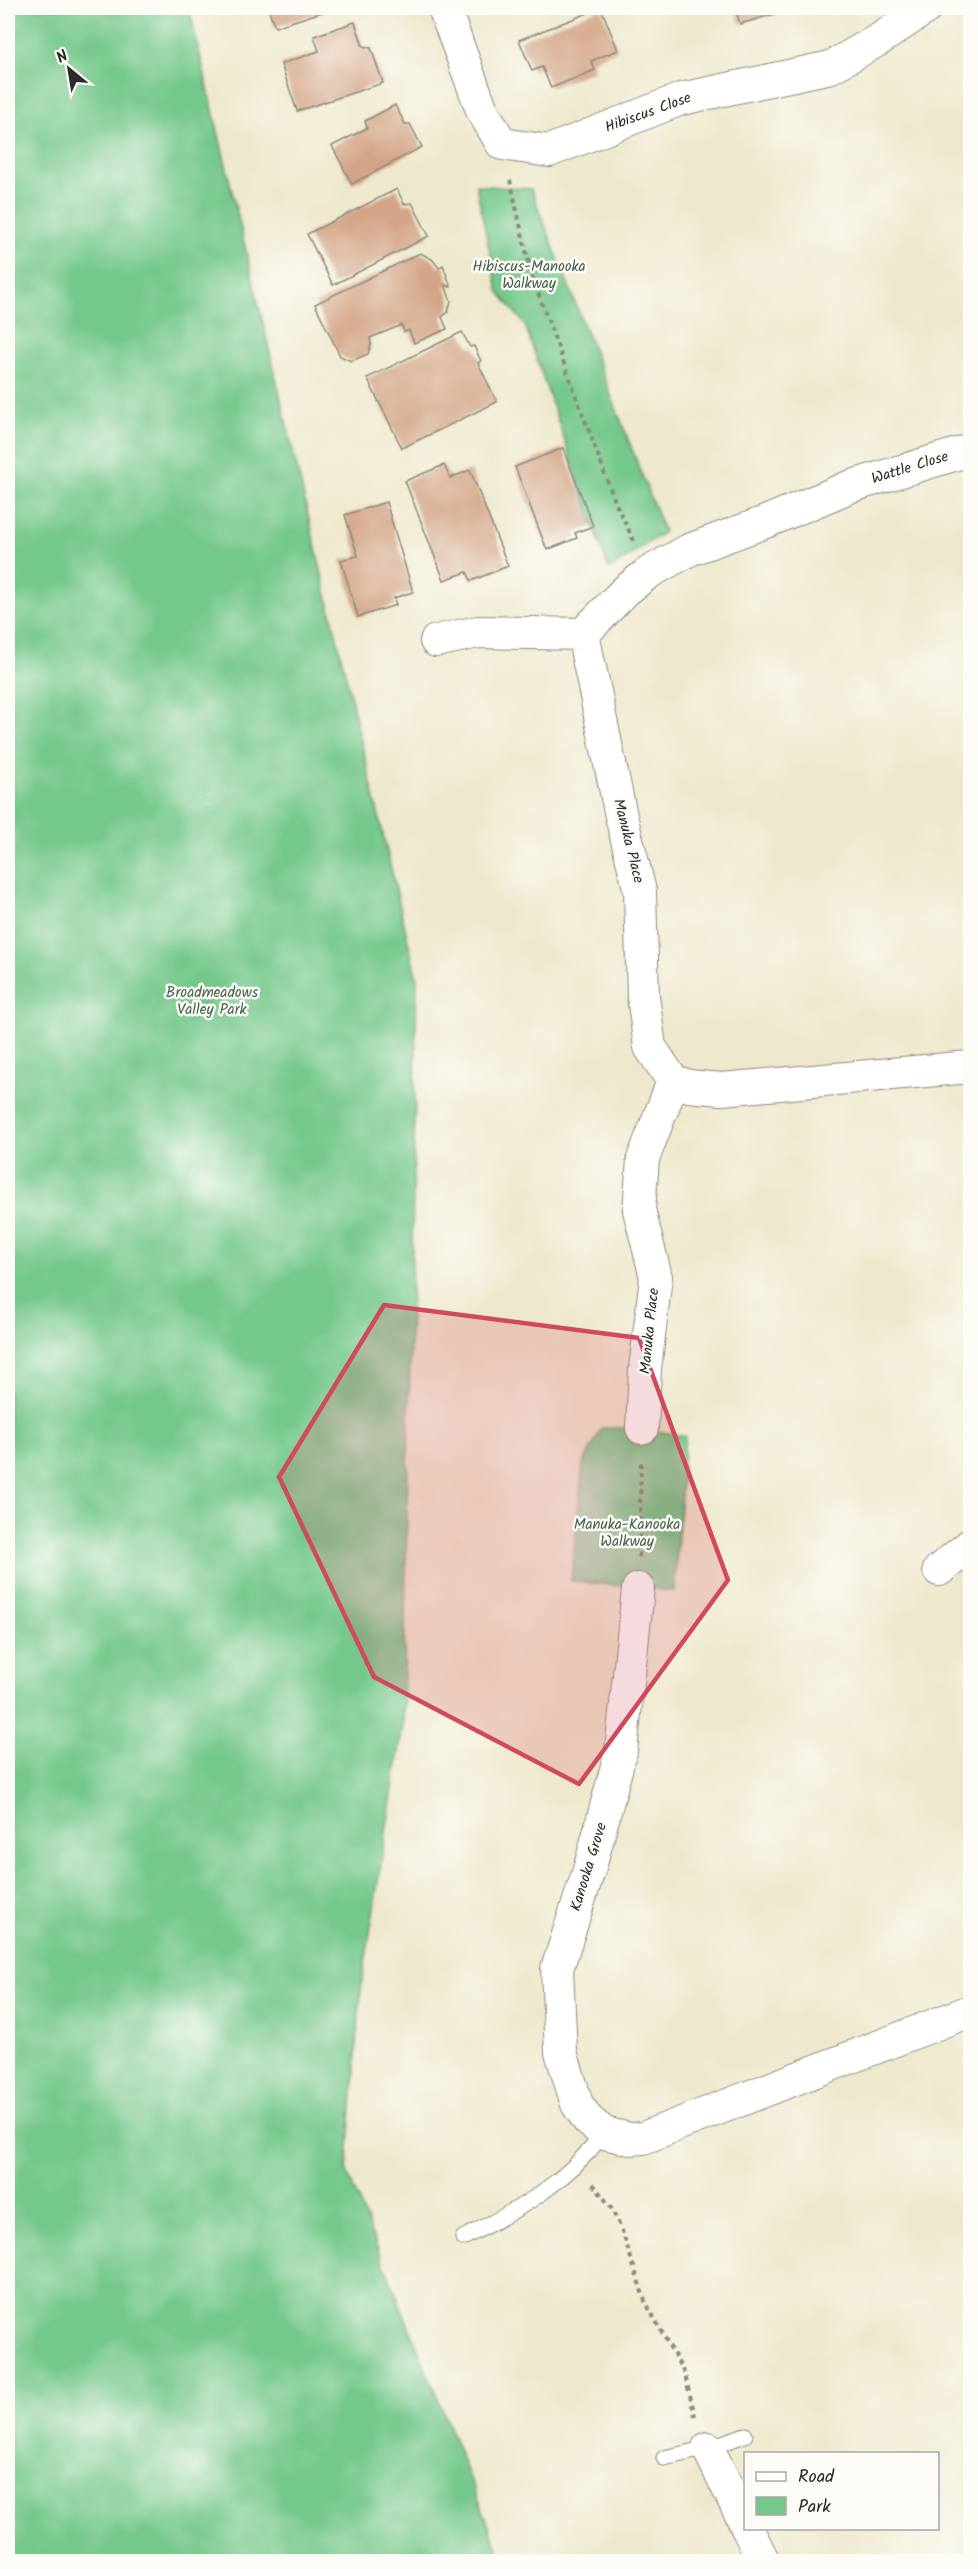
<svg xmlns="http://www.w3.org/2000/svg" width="978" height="2569" font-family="Kalam,sans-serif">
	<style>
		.green { fill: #74c88b; stroke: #507a5b; stroke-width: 1.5 }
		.building { fill: #d3a586 }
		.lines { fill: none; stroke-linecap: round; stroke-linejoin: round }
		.service-casing { stroke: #8c8a7c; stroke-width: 17 }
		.minor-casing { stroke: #8c8a7c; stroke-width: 34 }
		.path { stroke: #8c8a7c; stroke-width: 4; stroke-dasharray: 4.5 4.5; stroke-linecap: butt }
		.service { stroke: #fff; stroke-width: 15 }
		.minor { stroke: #fff; stroke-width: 32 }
		.marked { fill: #d1495b; fill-opacity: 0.2; stroke: #d1495b; stroke-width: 4.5; stroke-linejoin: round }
		.labels { text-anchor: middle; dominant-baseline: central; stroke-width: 5; stroke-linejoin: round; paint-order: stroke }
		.street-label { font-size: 15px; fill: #2b2b2b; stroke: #fdfcf7 }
		.park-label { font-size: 15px; fill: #45624d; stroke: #fdfcf7 }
	</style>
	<rect width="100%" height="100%" fill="#fdfcf7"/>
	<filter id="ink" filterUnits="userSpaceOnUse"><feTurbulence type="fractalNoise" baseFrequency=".0167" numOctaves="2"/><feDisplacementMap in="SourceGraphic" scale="12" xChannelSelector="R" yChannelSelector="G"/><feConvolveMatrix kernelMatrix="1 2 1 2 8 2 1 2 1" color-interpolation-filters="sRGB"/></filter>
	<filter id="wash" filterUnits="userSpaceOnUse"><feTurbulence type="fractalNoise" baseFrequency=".008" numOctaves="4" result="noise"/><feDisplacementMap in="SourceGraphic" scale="24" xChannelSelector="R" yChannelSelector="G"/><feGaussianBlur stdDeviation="1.35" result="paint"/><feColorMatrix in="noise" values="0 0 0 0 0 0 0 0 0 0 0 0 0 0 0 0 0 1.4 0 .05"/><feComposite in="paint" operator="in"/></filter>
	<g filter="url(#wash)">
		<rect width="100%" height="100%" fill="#eee8cc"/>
		<path class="green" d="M8 8H189L417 979 403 1726 361 1989 347 2172 503 2561H8Z
			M476 185 531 189 664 532 609 570 525 325 498 291Z
			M602 1428H642L685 1436 674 1591 571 1581 583 1464Z"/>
		<g id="blocks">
			<path class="building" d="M268 8H335L275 27Z
				M601 8 618 50 591 61 595 70 551 88 542 67 532 71 519 40Z
				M735 8H795L740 24Z
				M355 22 363 46 371 48 383 83 297 111 281 64 319 51 314 36Z
				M395 105 405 124H410L422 147 352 184 332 146 367 128 365 121Z
				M397 189 404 204 412 203 429 236 333 285 307 234Z
				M420 253 432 259 439 268 443 265 451 287 445 285 451 301 448 312 442 317 447 329 414 343 409 330 404 332 402 325 370 338 371 345 368 354 351 361 340 356 315 304Z
				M462 332 470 347 474 346 481 361 478 363 497 402 402 448 367 378Z
				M563 448 593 526 575 533 577 538 547 550 515 467Z
				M444 465 450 478 470 470 508 566 471 581 467 572 444 580 405 481Z
				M386 502 413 592 394 598 396 605 358 617 341 560 358 556 345 515Z"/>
		</g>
	</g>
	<g filter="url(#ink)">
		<use href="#blocks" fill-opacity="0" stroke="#8c8a7c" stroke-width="1.5"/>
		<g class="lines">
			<g class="service-casing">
				<path id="service" d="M463 2238C520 2209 565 2184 604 2133
					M664 2458 708 2448 745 2435"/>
			</g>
			<g class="minor-casing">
				<path id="minor" d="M444 8 482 110 502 144 549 151 681 99 831 67 880 39 926 8
					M583 634 621 816 640 891 643 996 650 1047 673 1081 689 1086 722 1089 970 1067
					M436 641 478 632 583 634 625 591 648 573 689 550 768 521 849 487 970 450
					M642 1428 645 1369 656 1277 639 1210 643 1159 673 1081
					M939 1570 970 1545
					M638 1589 621 1751 590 1867 557 1969 561 2052 577 2104 588 2120 604 2133 630 2139 643 2138 970 2011
					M708 2448 746 2525
					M747 2528 764 2562"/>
			</g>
			<path class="path" d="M510 180 532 277 616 504 634 541
				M639 1557 641 1462
				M593 2184 610 2206 621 2228 645 2301 685 2375 695 2416"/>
			<use href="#service" class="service"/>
			<use href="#minor" class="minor"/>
		</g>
	</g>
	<path class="marked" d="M384 1305 639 1338 728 1580 579 1784 374 1677 279 1477Z"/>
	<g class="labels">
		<g class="street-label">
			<text transform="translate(648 113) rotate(-20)">Hibiscus Close</text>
			<text transform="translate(910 468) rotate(-17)">Wattle Close</text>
			<text transform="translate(628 841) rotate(76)">Manuka Place</text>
			<text transform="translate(650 1331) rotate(-84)">Manuka Place</text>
			<text transform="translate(589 1867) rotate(-73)">Kanooka Grove</text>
		</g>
		<g class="park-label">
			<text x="529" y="267">Hibiscus-Manooka<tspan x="529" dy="17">Walkway</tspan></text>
			<text x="212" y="993">Broadmeadows<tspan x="212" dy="17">Valley Park</tspan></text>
			<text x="627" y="1525">Manuka-Kanooka<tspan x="627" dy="17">Walkway</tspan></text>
		</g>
	</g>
	<rect width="978" height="2569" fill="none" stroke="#fdfcf7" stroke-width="30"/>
	<rect x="744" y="2452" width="195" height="78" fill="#fdfcf7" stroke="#a9a8a5" stroke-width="1.5"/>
	<rect x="756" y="2472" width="30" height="9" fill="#ffffff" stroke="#a9a8a5" stroke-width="1.5"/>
	<text x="798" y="2482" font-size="18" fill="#2b2b2b">Road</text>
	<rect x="756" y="2497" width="30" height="18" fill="#74c88b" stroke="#a9a8a5" stroke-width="1.5"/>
	<text x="798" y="2512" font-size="18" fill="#2b2b2b">Park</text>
	<g transform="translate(69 69) rotate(330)" stroke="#fdfcf7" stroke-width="4.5" paint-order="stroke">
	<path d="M0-4.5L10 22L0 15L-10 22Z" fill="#2b2b2b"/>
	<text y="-9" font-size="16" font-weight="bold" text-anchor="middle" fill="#2b2b2b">N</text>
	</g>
</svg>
